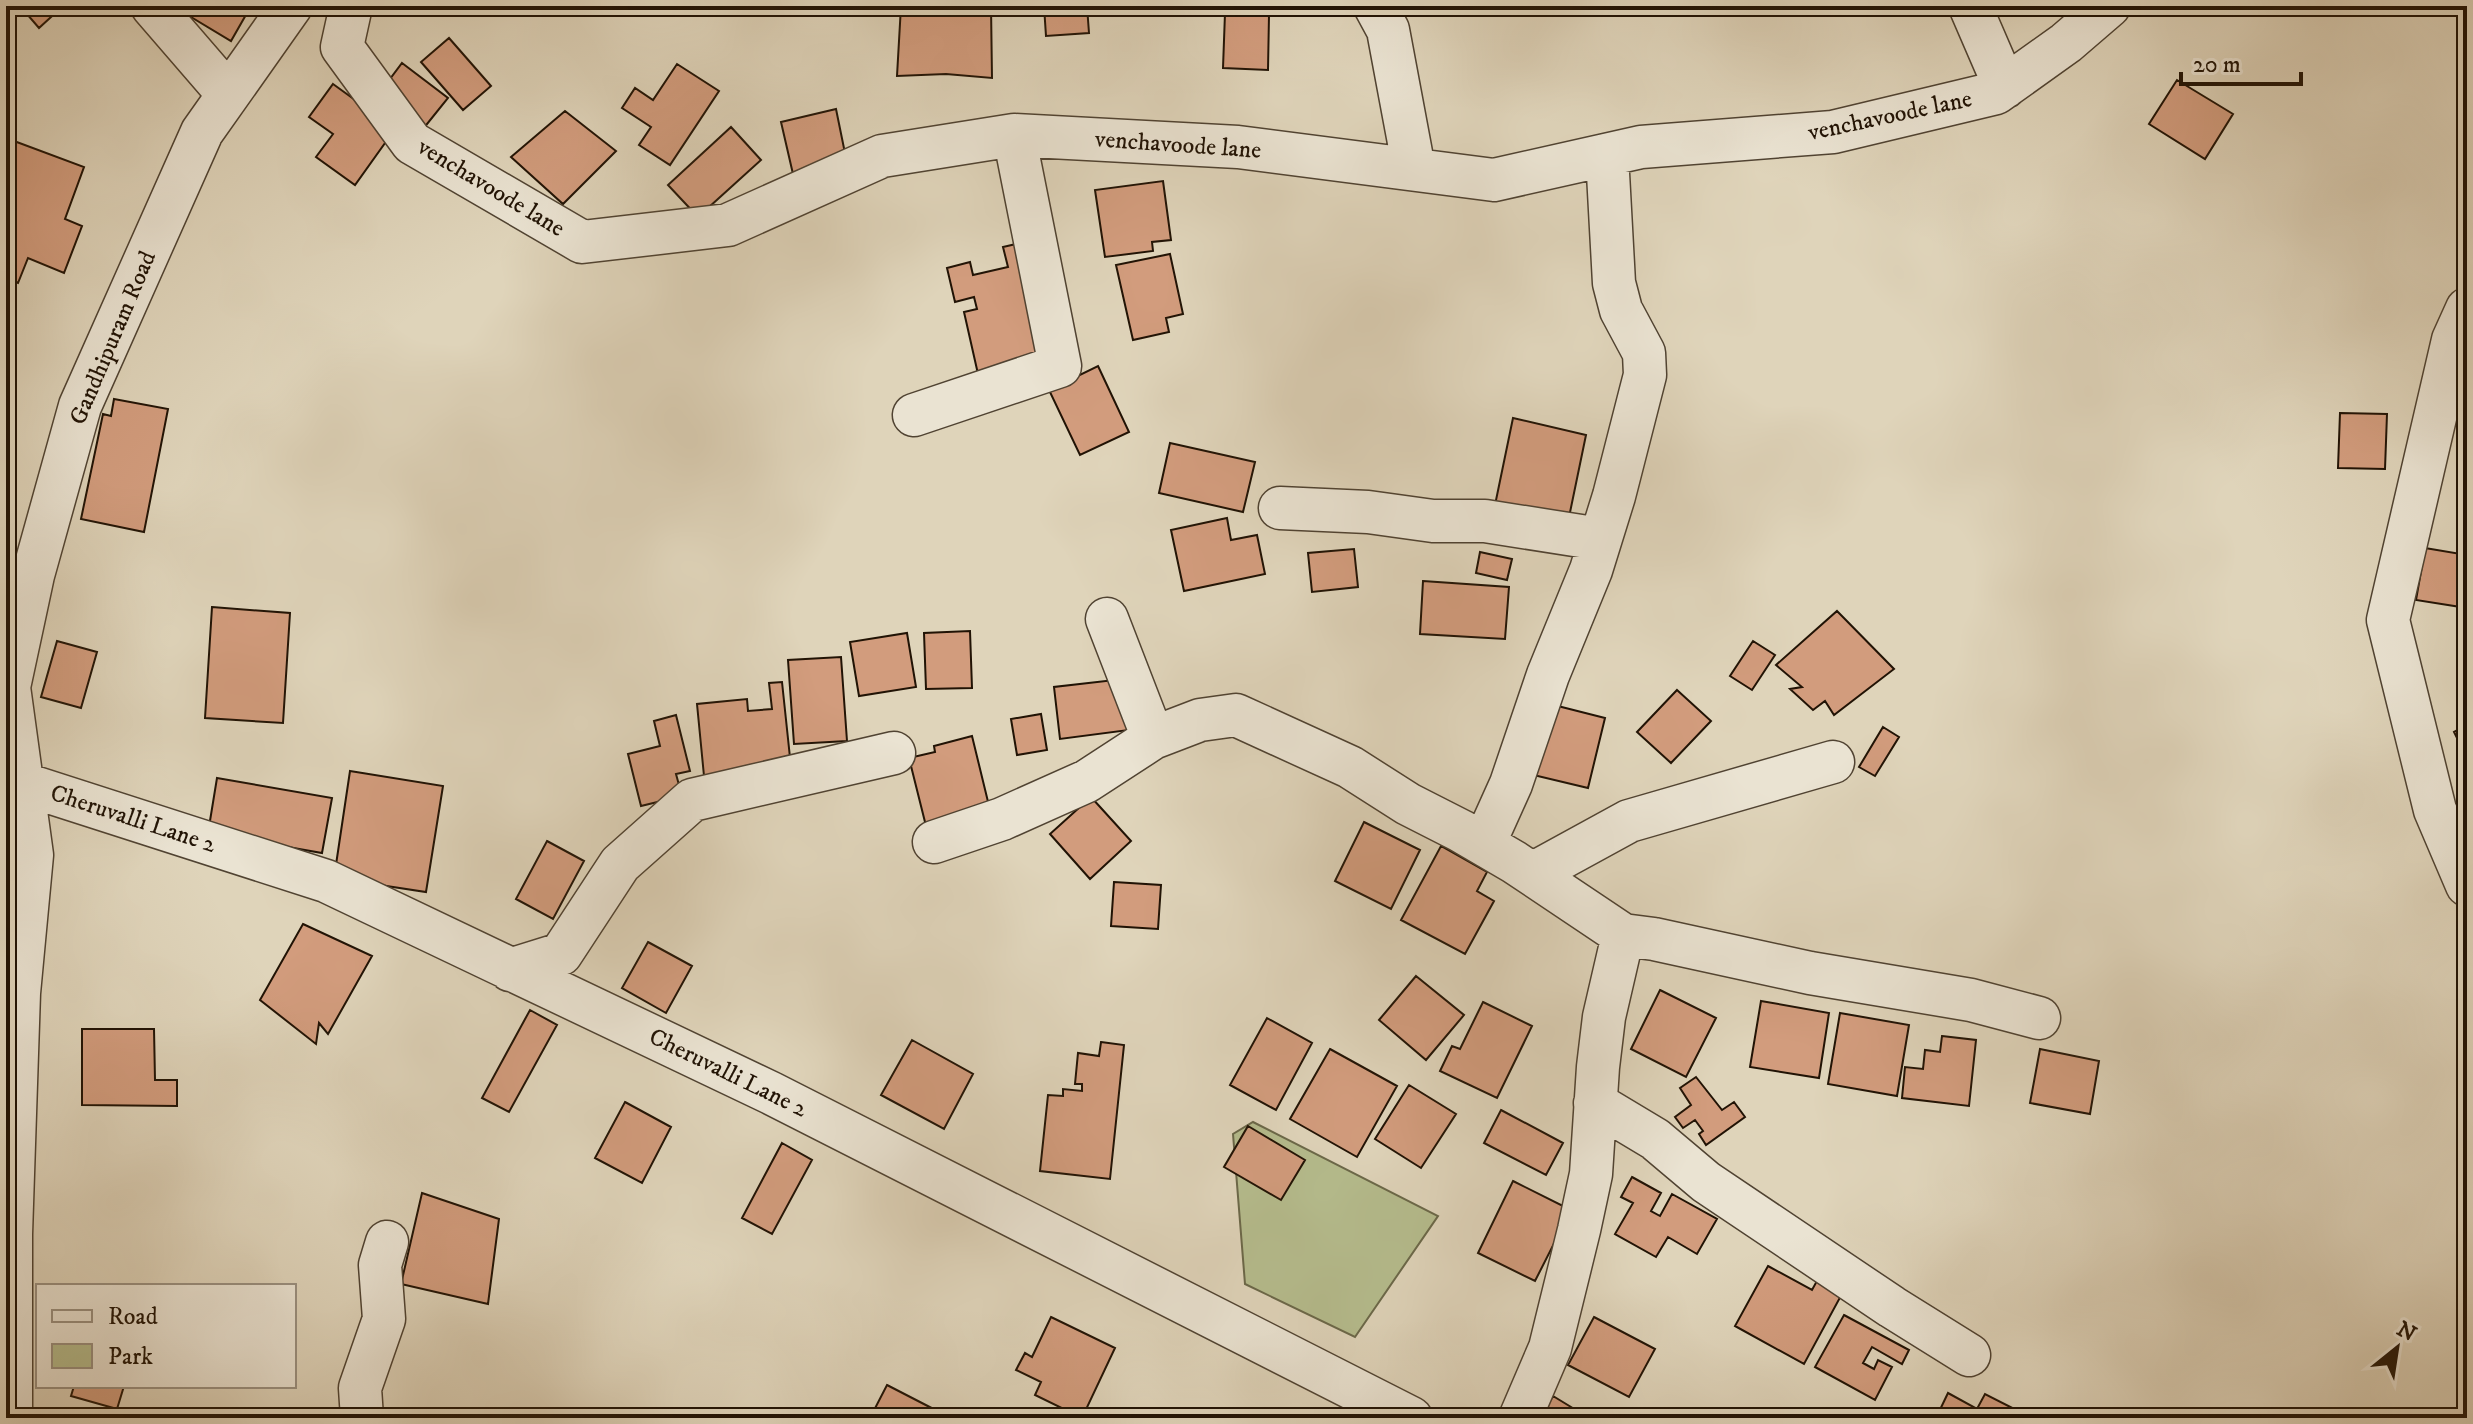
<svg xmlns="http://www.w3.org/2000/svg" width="2473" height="1424" font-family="'IM FELL DW Pica',serif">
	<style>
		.green { fill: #b5bc8d; stroke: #6b6849; stroke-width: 2 }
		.building { fill: #d29c7d; stroke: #211305; stroke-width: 2 }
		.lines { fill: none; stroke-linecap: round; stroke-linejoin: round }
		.minor-casing { stroke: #504332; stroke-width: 45 }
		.minor { stroke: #eae3d2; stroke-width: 42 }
		.labels { text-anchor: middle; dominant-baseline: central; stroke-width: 6; stroke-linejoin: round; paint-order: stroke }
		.street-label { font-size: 24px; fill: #211305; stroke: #eae3d2 }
	</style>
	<rect width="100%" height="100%" fill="#dfd4ba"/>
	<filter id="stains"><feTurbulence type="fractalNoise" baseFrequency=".0025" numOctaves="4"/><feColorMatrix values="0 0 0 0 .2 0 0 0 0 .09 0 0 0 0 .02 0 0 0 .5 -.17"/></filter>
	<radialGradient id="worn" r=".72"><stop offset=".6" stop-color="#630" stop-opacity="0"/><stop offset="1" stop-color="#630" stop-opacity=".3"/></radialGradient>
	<path class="green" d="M1253 1122 1438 1216 1355 1337 1245 1284 1233 1134Z"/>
	<path class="building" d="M20 6H63L39 28Z
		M184 6H251L231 41 181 11Z
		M901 6H991L992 78 946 74 897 76Z
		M1044 6H1087L1089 33 1046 36Z
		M1091 6H1119V12H1091Z
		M1225 13 1269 15 1268 70 1223 68Z
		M449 38 491 86 463 110 421 62Z
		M402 63 448 98 423 129 378 95Z
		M677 64 719 91 670 165 639 145 651 127 622 108 635 88 653 100Z
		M2177 80 2233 114 2205 159 2149 124Z
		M333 84 395 129 355 185 316 157 333 134 309 117Z
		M836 109 847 163 793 174 781 122Z
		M565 111 616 151 563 204 511 157Z
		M731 127 761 160 698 217 668 185Z
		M6 138 84 167 65 219 82 226 64 273 28 258 18 283 6 278Z
		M1163 181 1171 240 1152 242 1153 251 1105 257 1095 190Z
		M1016 244 1043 360 978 374 964 312 977 309 974 297 955 302 947 268 970 262 973 275 1008 267 1003 247Z
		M1170 254 1183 314 1166 318 1169 332 1133 340 1116 265Z
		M1098 366 1129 432 1080 455 1049 390Z
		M114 399 168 409 144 532 81 519 103 414 111 416Z
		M2340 413 2387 414 2385 469 2338 468Z
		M1513 418 1586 435 1568 522 1495 505Z
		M1170 443 1255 462 1243 512 1159 493Z
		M1227 518 1231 540 1257 535 1265 574 1184 591 1171 530Z
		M2425 548 2467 555V608L2416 600Z
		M1354 549 1358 587 1312 592 1308 553Z
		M1480 552 1512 559 1507 580 1476 573Z
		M1423 581 1509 587 1505 639 1420 634Z
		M212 607 290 613 283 723 205 718Z
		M1837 611 1894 669 1834 715 1825 701 1813 710 1790 689 1802 687 1776 665Z
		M970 631 972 688 926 689 924 633Z
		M907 633 916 687 859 696 850 642Z
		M57 641 97 652 81 708 41 697Z
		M1753 641 1775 655 1752 690 1730 676Z
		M841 657 847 741 794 744 788 660Z
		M1123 679 1129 730 1060 739 1054 687Z
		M782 682 791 767 704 776 697 704 747 699 748 711 772 709 769 683Z
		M1677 690 1711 721 1671 763 1637 732Z
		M1542 702 1605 718 1588 788 1525 773Z
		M1041 714 1047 750 1017 755 1011 719Z
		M676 715 690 771 676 774 682 796 641 806 628 754 660 746 654 721Z
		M2467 725V758L2454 732Z
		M1883 727 1899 737 1875 776 1859 767Z
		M972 736 991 814 927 830 909 758 935 752 934 746Z
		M350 771 443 786 426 892 334 878Z
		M217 778 332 798 322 853 208 833Z
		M1091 797 1131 841 1090 879 1050 834Z
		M1364 822 1420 850 1391 909 1335 881Z
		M547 841 584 861 553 919 516 899Z
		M1441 846 1487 872 1477 891 1494 901 1465 954 1401 920Z
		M1114 882 1161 885 1158 929 1111 926Z
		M303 924 372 956 328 1034 319 1023 316 1044 260 1000Z
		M648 942 692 966 666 1013 622 988Z
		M1416 976 1464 1015 1426 1060 1379 1020Z
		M1660 990 1716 1018 1686 1077 1631 1049Z
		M1761 1001 1829 1013 1819 1078 1750 1067Z
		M1483 1002 1532 1026 1497 1098 1440 1071 1452 1046 1460 1049Z
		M530 1010 557 1025 509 1112 482 1098Z
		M1840 1013 1909 1025 1897 1096 1828 1084Z
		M1267 1018 1312 1043 1276 1110 1230 1085Z
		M82 1029H154L155 1080H177V1106L82 1105Z
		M1942 1036 1976 1040 1969 1106 1902 1098 1905 1067 1923 1069 1925 1050 1940 1052Z
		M912 1040 973 1074 944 1129 881 1095Z
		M1101 1042 1124 1045 1110 1179 1040 1171 1048 1095 1063 1096V1089L1082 1091V1084H1075L1078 1053 1099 1056Z
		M1330 1049 1397 1086 1357 1157 1290 1119Z
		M2040 1049 2099 1061 2090 1114 2030 1103Z
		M1696 1077 1722 1110 1734 1102 1745 1117 1706 1145 1699 1134 1703 1131 1695 1120 1683 1128 1675 1117 1691 1105 1680 1088Z
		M1409 1085 1456 1114 1421 1168 1375 1139Z
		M625 1102 671 1127 642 1183 595 1158Z
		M1501 1110 1563 1143 1546 1175 1484 1143Z
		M1248 1126 1305 1160 1281 1200 1224 1167Z
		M782 1143 812 1160 772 1234 742 1218Z
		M1632 1177 1661 1193 1651 1211 1660 1216 1672 1194 1717 1219 1697 1254 1668 1237 1656 1257 1615 1234 1633 1203 1621 1197Z
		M1513 1181 1571 1210 1535 1281 1478 1253Z
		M422 1193 499 1219 488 1304 401 1284Z
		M1768 1266 1812 1290 1818 1279 1843 1292 1804 1364 1735 1326Z
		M1844 1315 1909 1350 1902 1364 1872 1347 1863 1363 1874 1369 1878 1360 1892 1367 1875 1400 1815 1367Z
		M1051 1317 1115 1348 1082 1418 1035 1395 1041 1382 1016 1370 1025 1353 1032 1357Z
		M1594 1317 1655 1349 1629 1397 1568 1365Z
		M887 1385 951 1418H870Z
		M74 1386H124L117 1409 71 1396Z
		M1948 1393 1977 1409 1985 1394 2032 1418H1936Z
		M1553 1396 1589 1418H1540Z"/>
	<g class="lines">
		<g class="minor-casing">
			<path id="minor" d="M152 6 228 94
				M351 6 342 47 412 143 582 242 728 225 882 156 1014 135 1238 147 1494 180 1641 147 1833 132 1996 93 2066 43 2109 6
				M1375 6 1388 30 1414 169
				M1970 6 2005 87
				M2467 309 2453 340 2388 620 2435 810 2467 885
				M914 415 1060 366 1014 135
				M1280 508 1368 512 1433 521H1485L1600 539
				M1107 619 1153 738
				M21 783 326 881 771 1093 1411 1418
				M934 842 1002 819 1087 781 1153 738 1200 720 1236 715 1350 767 1408 804 1461 831 1514 862 1623 935
				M1484 844 1511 784 1548 675 1591 570 1614 496 1645 375 1644 353 1621 310 1614 283 1607 155
				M1532 874 1629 821 1833 762
				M510 970 561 954 620 864 692 800 894 753
				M1595 1103 1655 1139 1706 1182 1892 1307 1969 1355
				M11 1418V1234L19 993 32 855 9 687 33 575 80 406 202 132 291 6
				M362 1418 360 1388 384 1319 380 1265 387 1242
				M1520 1418 1550 1348 1579 1230 1591 1174 1598 1067 1604 1017 1623 935 1654 939 1810 973 1971 1000 2039 1018"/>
		</g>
		<use href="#minor" class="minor"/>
	</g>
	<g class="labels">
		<g class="street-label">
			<text transform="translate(1890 116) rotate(-12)">venchavoode lane</text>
			<text transform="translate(1178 145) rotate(4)">venchavoode lane</text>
			<text transform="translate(491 188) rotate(31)">venchavoode lane</text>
			<text transform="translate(113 338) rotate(-67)">Gandhipuram Road</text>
			<text transform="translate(133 819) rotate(18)">Cheruvalli Lane 2</text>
			<text transform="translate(728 1073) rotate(26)">Cheruvalli Lane 2</text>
		</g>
	</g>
	<rect width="2473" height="1424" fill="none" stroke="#dfd4ba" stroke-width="32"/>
	<rect x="8" y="8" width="2457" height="1408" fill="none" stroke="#211305" stroke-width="4"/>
	<rect x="16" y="16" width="2441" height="1392" fill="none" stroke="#211305" stroke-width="2"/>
	<rect x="36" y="1284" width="260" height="104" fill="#eae3d2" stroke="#9a9080" stroke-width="2"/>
	<rect x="52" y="1310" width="40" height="12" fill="#eae3d2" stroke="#9a9080" stroke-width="2"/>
	<text x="108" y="1324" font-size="24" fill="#211305">Road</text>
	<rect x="52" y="1344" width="40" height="24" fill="#b5bc8d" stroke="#9a9080" stroke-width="2"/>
	<text x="108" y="1364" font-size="24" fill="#211305">Park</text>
	<g transform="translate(2397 1348) rotate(30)" stroke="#eae3d2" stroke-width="6" paint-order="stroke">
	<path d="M0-6L14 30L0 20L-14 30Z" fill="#211305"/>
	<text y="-12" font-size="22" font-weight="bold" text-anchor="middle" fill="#211305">N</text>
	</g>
	<path d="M2181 72v12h120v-12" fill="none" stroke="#211305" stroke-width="4"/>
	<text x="2193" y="72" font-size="24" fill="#211305" stroke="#eae3d2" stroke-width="6" paint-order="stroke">20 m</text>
	<rect width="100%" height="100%" filter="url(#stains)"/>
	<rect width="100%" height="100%" fill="url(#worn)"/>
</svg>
